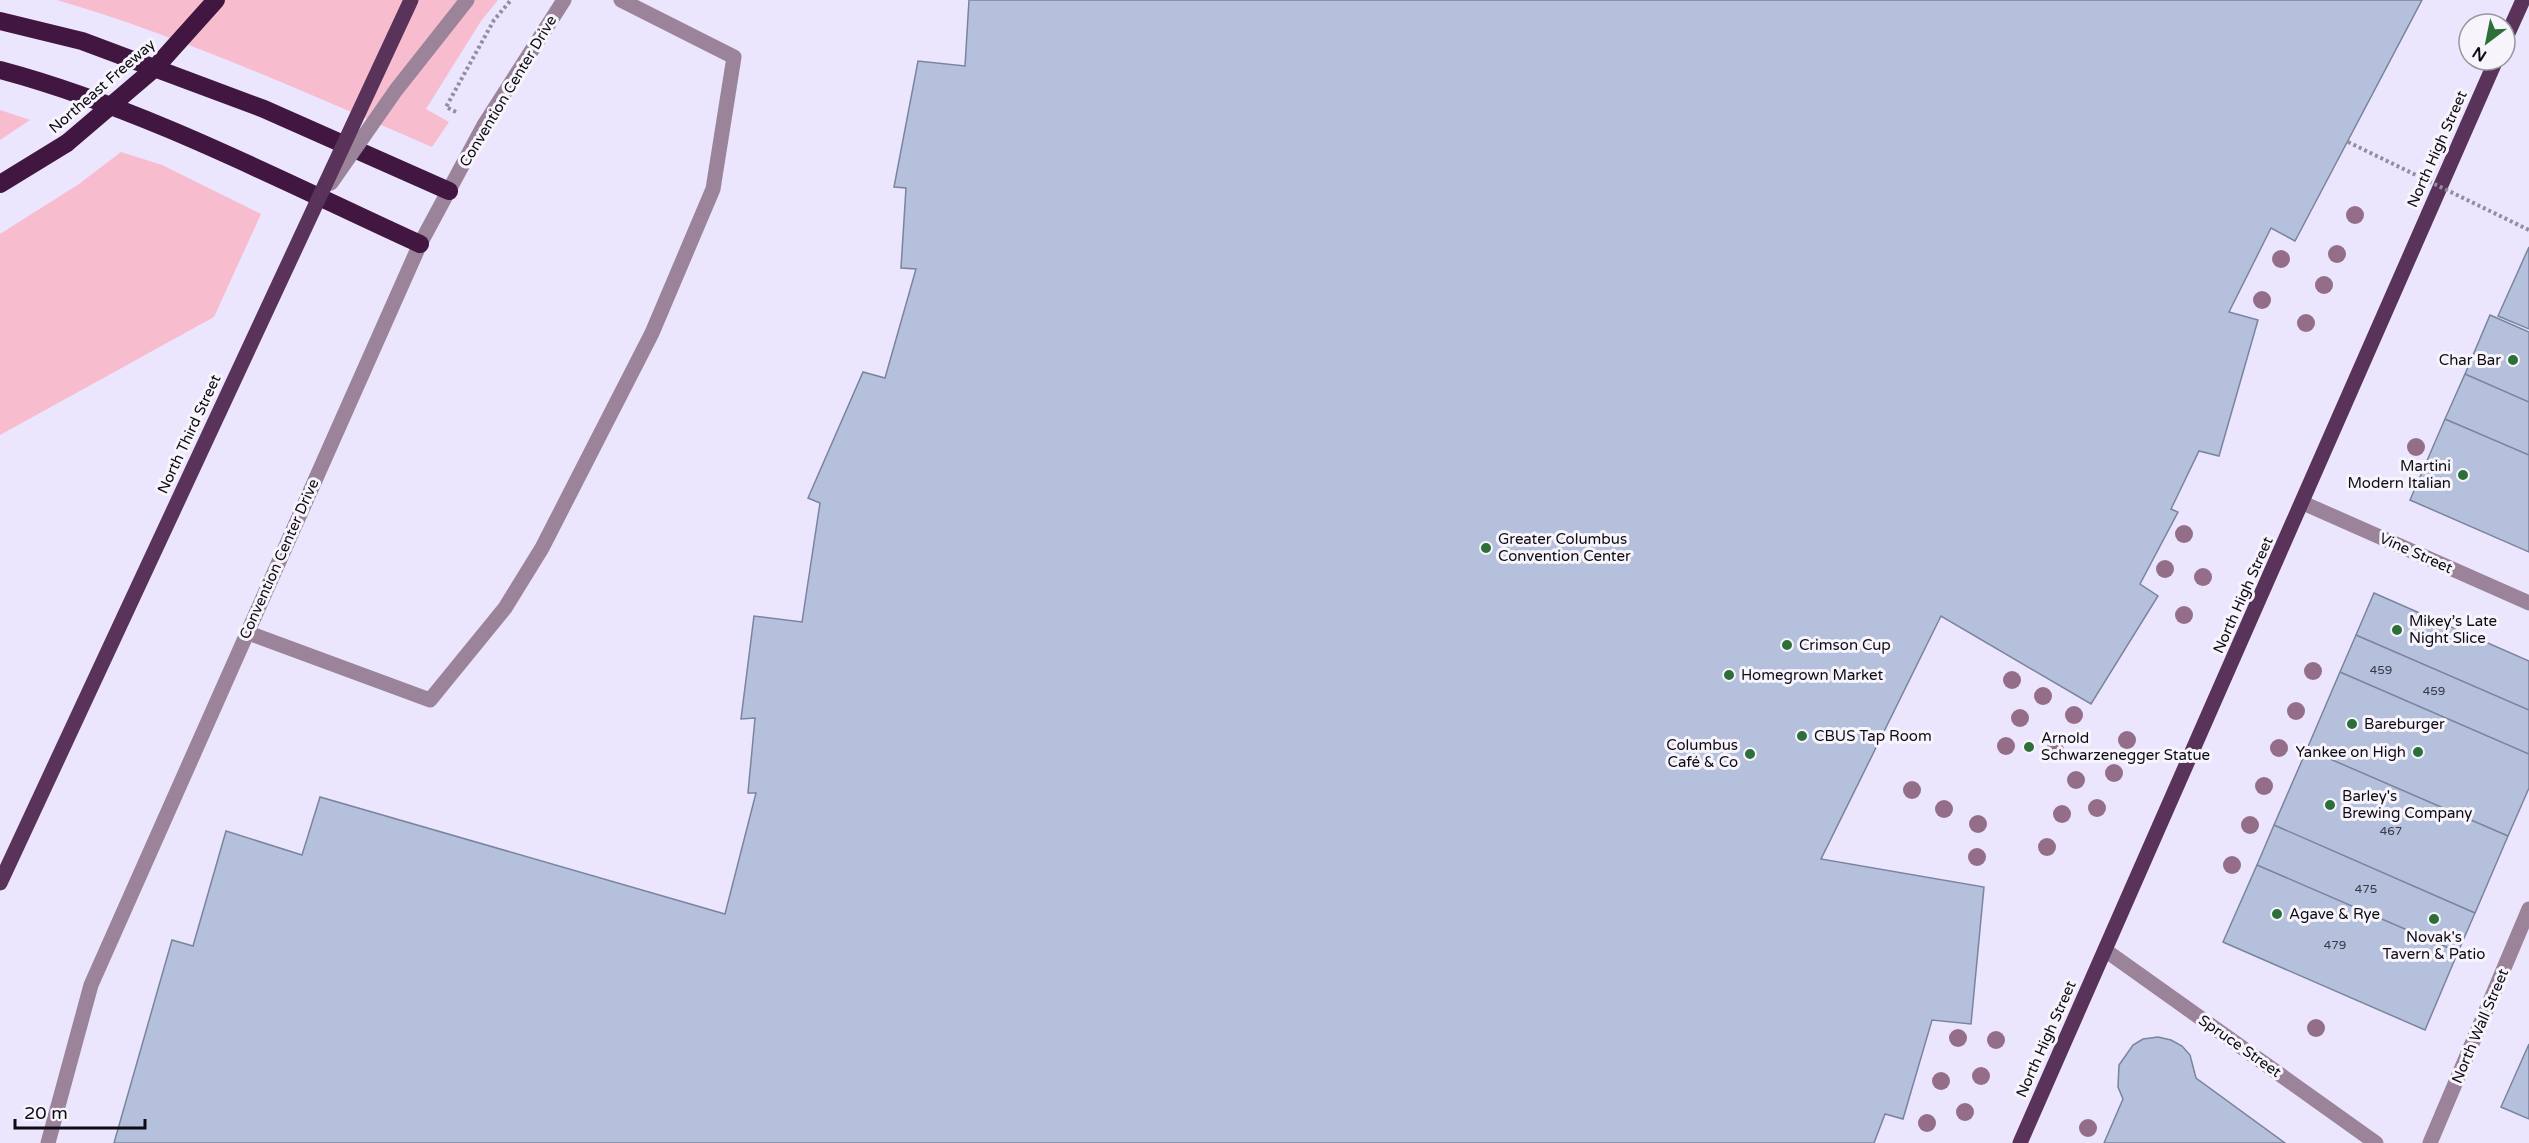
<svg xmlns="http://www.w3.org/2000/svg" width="2529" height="1143" font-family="'Varela Round',sans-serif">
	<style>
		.green { fill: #f8bccf }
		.building { fill: #b5c0dc; stroke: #7a849e; stroke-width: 1.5 }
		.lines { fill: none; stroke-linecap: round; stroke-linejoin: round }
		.path { stroke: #928da0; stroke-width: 4; stroke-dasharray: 3 3; stroke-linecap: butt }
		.service { stroke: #9b849a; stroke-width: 15 }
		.minor { stroke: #9b849a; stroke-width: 15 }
		.tertiary { stroke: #9b849a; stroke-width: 15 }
		.primary { stroke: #593359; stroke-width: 15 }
		.motorway { stroke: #411641; stroke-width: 18 }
		.path-bridge { stroke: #928da0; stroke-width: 4; stroke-dasharray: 3 3; stroke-linecap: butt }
		.service-bridge { stroke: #9b849a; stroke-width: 15 }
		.primary-bridge { stroke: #593359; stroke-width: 15 }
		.motorway-bridge { stroke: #411641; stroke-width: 18 }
		.tree { fill: #946e89 }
		.poi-dot { fill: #2d6f39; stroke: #f7f5fb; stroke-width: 2 }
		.labels { text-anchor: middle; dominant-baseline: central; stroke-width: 6; stroke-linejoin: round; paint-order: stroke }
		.number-label { font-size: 12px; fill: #383847 }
		.street-label { font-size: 15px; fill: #0e0b15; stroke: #f7f5fb }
		.poi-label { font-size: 15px; fill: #0e0b15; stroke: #f7f5fb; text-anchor: start }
	</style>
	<rect width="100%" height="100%" fill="#ebe5fd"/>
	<path class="green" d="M57 0H498L481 21 426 109 449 122 432 147C309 94 186 38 57 0Z
		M0 110 30 120 0 140Z
		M121 152 162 165 261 214 214 317 0 435V234L79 184Z"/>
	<path class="building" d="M969 0H2422L2295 241 2271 228 2229 312 2258 320 2219 456 2199 451 2171 509 2178 512 2140 584 2158 596 2091 704 1941 616 1821 859 1984 887 1971 1024 1932 1020 1903 1119 1885 1114 1874 1143H114L172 940 193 946 226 831 302 855 320 797 725 914 756 793H748L755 718 741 719 754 616 802 622 820 503 808 498 863 372 885 378 916 269 901 268 906 188 894 187 918 61 965 66Z
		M2529 247V329L2498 316Z
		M2490 315 2529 332V402L2465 374Z
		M2465 374 2529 402V455L2445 419Z
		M2445 419 2529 455V552L2410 500Z
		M2374 593 2529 661V710L2356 635Z
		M2356 635 2529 710V754L2340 672Z
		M2340 672 2529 754V788L2508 836 2307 749Z
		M2307 749 2508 836 2475 913 2274 825Z
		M2274 825 2475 913 2458 952 2257 865Z
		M2257 865 2458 952 2425 1030 2223 942Z
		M2158 1037 2171 1040 2182 1046 2190 1055 2196 1078 2285 1143H2104L2123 1099 2118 1087 2119 1065 2133 1045 2143 1039Z
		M2529 1044V1119L2501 1107Z"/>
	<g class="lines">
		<path class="path" d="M456 112 446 107 494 20 511 0"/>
		<path class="service" d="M246 632 430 700 505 608 542 548 652 333 713 189 734 57 621 0"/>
		<path class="minor" d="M48 1143 91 985 420 244 484 125 564 0
			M2430 1143 2529 909"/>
		<path class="tertiary" d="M2303 503 2529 603
			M2105 950 2376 1143"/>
		<path class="primary" d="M2505 40 2523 0
			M0 883 317 202
			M2020 1143 2496 60"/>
		<path class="motorway" d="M0 21 82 41 264 109 449 191
			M0 70C143 108 286 183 420 244
			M0 184 67 143"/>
		<path class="path-bridge" d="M2348 142 2529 230"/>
		<path class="service-bridge" d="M331 183 396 90 467 0"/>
		<path class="primary-bridge" d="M317 202 411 0"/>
		<path class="motorway-bridge" d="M67 143 155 68 216 0"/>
	</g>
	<g class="tree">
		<circle cx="2355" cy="215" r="9"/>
		<circle cx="2337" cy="254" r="9"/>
		<circle cx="2281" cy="259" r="9"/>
		<circle cx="2324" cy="285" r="9"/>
		<circle cx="2262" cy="300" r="9"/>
		<circle cx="2306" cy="323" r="9"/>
		<circle cx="2416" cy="447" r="9"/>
		<circle cx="2184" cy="534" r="9"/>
		<circle cx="2165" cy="569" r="9"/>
		<circle cx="2203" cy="577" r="9"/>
		<circle cx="2184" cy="615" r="9"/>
		<circle cx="2313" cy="671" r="9"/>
		<circle cx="2012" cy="680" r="9"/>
		<circle cx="2043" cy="696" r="9"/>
		<circle cx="2296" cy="711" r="9"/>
		<circle cx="2074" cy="715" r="9"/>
		<circle cx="2020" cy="718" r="9"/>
		<circle cx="2127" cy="740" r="9"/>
		<circle cx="2006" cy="746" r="9"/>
		<circle cx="2279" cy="748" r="9"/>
		<circle cx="2055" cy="750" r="9"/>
		<circle cx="2114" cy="773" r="9"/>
		<circle cx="2076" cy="780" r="9"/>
		<circle cx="2264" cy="786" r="9"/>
		<circle cx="1912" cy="790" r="9"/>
		<circle cx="2097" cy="808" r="9"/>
		<circle cx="1944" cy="809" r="9"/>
		<circle cx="2062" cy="814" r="9"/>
		<circle cx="1978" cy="824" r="9"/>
		<circle cx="2250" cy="825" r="9"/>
		<circle cx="2047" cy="847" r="9"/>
		<circle cx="1977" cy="857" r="9"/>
		<circle cx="2232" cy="865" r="9"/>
		<circle cx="2316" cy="1028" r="9"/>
		<circle cx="1958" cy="1038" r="9"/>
		<circle cx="1996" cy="1040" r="9"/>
		<circle cx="1981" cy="1076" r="9"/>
		<circle cx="1941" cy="1081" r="9"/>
		<circle cx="1965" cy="1112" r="9"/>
		<circle cx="1927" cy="1123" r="9"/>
		<circle cx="2088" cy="1128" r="9"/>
	</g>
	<g class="poi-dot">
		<circle cx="2513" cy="360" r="6"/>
		<circle cx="2463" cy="475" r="6"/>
		<circle cx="1486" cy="548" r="6"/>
		<circle cx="2397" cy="630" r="6"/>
		<circle cx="1787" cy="645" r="6"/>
		<circle cx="1729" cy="675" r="6"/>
		<circle cx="2352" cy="724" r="6"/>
		<circle cx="1802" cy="736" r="6"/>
		<circle cx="2029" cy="747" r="6"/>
		<circle cx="2418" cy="752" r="6"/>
		<circle cx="1750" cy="754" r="6"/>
		<circle cx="2330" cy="805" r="6"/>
		<circle cx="2277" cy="914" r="6"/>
		<circle cx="2434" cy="919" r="6"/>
	</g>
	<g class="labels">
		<g class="number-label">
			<text x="2381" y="670">459</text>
			<text x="2434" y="691">459</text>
			<text x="2391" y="831">467</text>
			<text x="2366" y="889">475</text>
			<text x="2335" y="945">479</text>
		</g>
		<g class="street-label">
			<text transform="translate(102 86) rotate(-41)">Northeast Freeway</text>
			<text transform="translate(508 91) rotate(-59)">Convention Center Drive</text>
			<text transform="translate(2437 149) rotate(-66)">North High Street</text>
			<text transform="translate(189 434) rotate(-65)">North Third Street</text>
			<text transform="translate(2416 553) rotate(24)">Vine Street</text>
			<text transform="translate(279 559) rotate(-66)">Convention Center Drive</text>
			<text transform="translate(2243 595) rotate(-66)">North High Street</text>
			<text transform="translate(2480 1026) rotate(-67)">North Wall Street</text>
			<text transform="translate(2046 1039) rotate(-66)">North High Street</text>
			<text transform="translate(2240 1046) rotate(35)">Spruce Street</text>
		</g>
		<g class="poi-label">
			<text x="2501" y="360" text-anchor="end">Char Bar</text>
			<text x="2451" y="466" text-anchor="end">Martini<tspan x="2451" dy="17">Modern Italian</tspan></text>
			<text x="1498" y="539">Greater Columbus<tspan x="1498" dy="17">Convention Center</tspan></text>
			<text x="2409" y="621">Mikey’s Late<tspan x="2409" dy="17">Night Slice</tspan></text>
			<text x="1799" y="645">Crimson Cup</text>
			<text x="1741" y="675">Homegrown Market</text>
			<text x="2364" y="724">Bareburger</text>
			<text x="1814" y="736">CBUS Tap Room</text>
			<text x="2041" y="738">Arnold<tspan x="2041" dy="17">Schwarzenegger Statue</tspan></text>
			<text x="1738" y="745" text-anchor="end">Columbus<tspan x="1738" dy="17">Café &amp; Co</tspan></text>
			<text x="2406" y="752" text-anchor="end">Yankee on High</text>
			<text x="2342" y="796">Barley's<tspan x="2342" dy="17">Brewing Company</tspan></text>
			<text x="2289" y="914">Agave &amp; Rye</text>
			<text x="2434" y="937" text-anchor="middle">Novak's<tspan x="2434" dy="17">Tavern &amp; Patio</tspan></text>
		</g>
	</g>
	<g transform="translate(2487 42) rotate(212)"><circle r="28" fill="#f7f5fb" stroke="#9a979f" stroke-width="1.5"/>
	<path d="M0-4.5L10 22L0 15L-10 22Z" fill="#2d6f39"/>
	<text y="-9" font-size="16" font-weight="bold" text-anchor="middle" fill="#0e0b15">N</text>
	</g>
	<path d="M15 1119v9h130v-9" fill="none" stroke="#0e0b15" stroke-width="3"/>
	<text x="24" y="1119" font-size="18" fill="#0e0b15" stroke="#f7f5fb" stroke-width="4.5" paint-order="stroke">20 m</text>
</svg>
